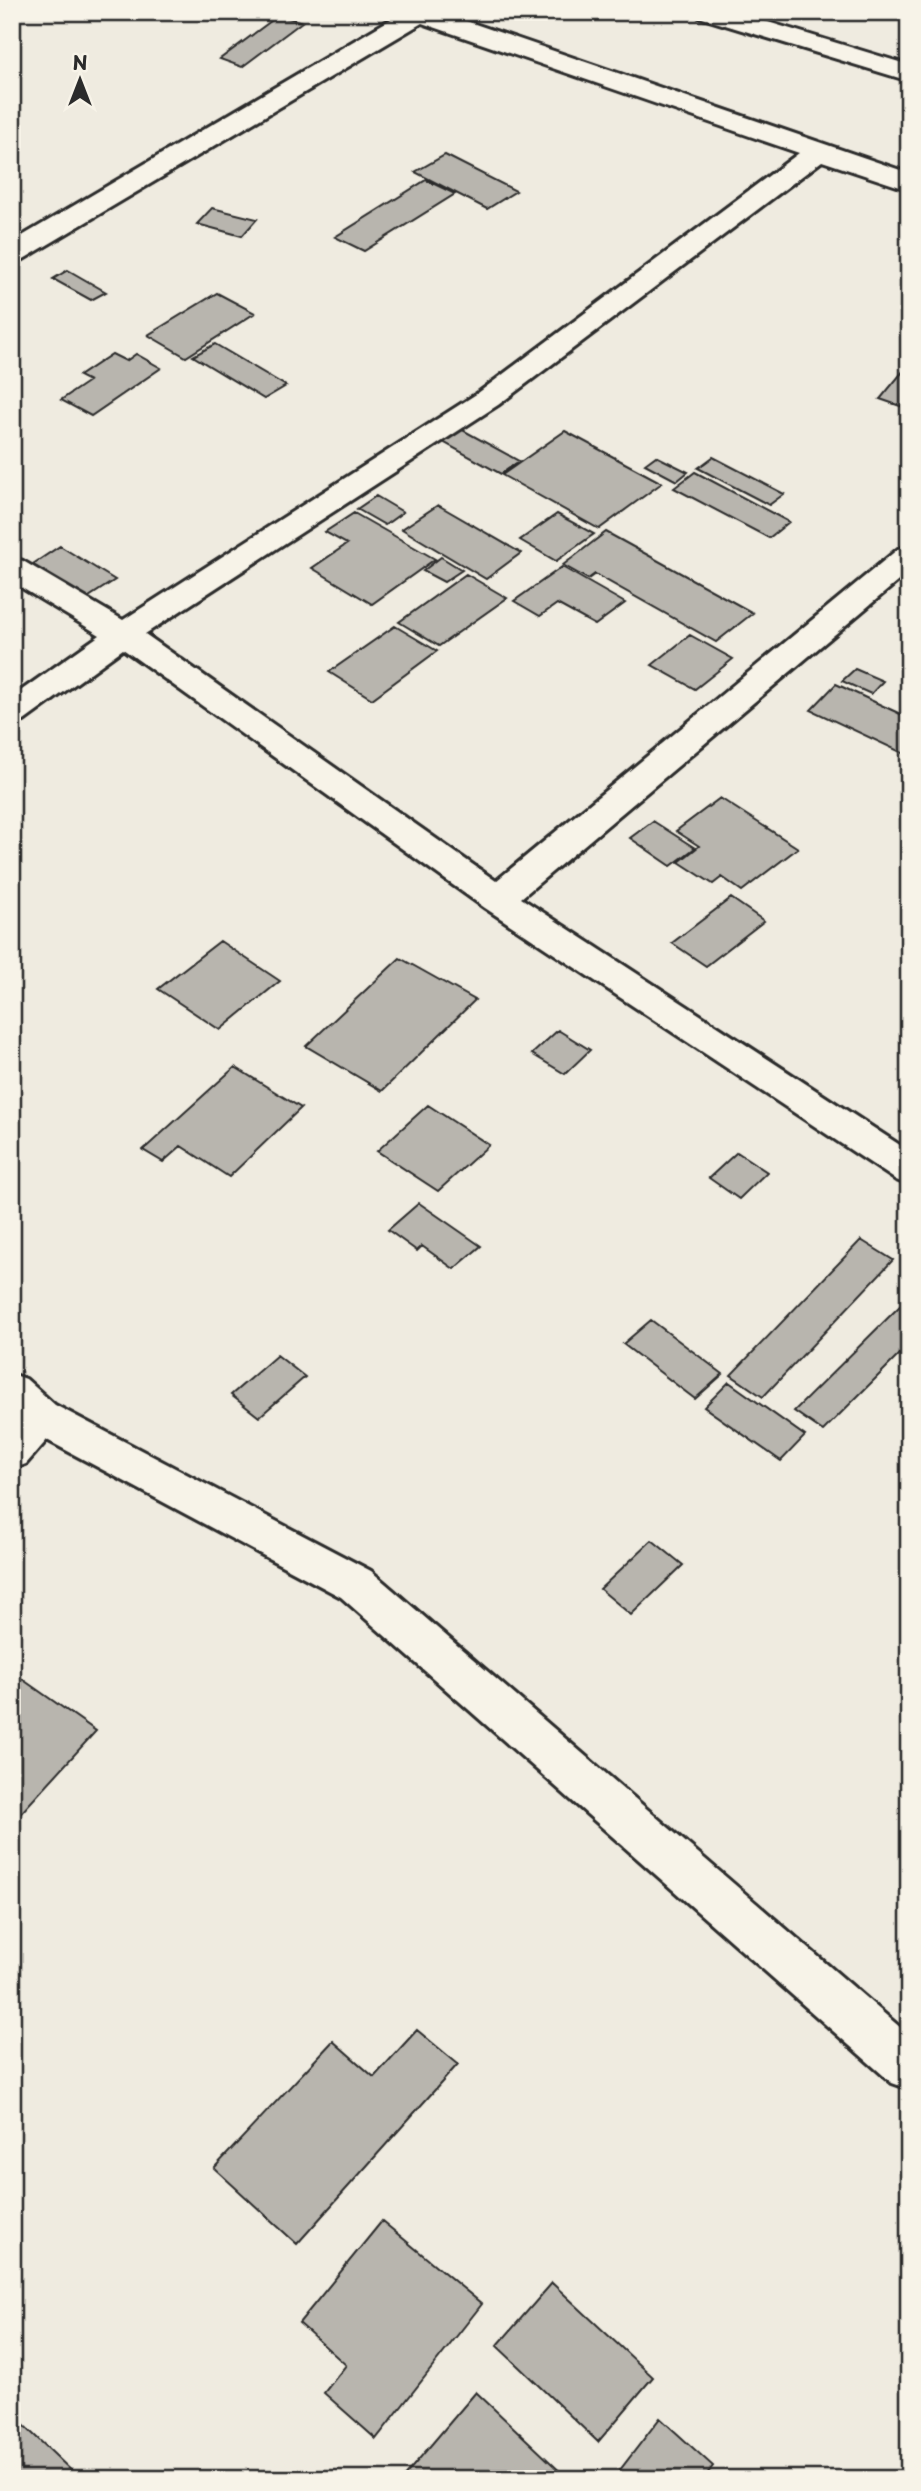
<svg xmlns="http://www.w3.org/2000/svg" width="921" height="2491" font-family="'Playpen Sans',sans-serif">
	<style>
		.building { fill: #b8b5ae; stroke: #2b2b2b; stroke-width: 2 }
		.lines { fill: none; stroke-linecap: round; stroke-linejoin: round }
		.street-casing { stroke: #2b2b2b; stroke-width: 6 }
		.street { fill: #f7f3e8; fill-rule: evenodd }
	</style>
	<rect width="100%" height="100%" fill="#efebe0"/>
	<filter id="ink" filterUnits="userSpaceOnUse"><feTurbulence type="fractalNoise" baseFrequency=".0143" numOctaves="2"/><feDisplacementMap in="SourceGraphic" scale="14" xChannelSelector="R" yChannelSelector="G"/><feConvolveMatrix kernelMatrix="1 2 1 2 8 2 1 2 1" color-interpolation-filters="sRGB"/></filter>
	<g filter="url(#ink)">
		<path class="building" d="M279 15 302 22 242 67 220 59Z
			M445 155 516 191 487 209 415 172Z
			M426 180 455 194 364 251 335 237Z
			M212 208 257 219 242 236 197 224Z
			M68 270 106 292 91 300 53 279Z
			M217 293 255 313 186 357 148 335Z
			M215 344 286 386 264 399 193 356Z
			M112 354 126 361 136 354 161 368 91 416 61 400 89 381 79 376Z
			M909 364V409L880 399 881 398Z
			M459 428 519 461 501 474 441 441Z
			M565 431 662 483 599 529 502 475Z
			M656 456 688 472 677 481 645 464Z
			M713 457 784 494 769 505 698 468Z
			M695 472 789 522 769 538 674 488Z
			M376 496 403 512 385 525 357 509Z
			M438 505 521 553 486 579 402 529Z
			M354 513 435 559 372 604 312 568 347 544 325 532Z
			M557 514 594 534 556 561 520 540Z
			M606 532 753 613 716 642 595 574 588 579 563 565Z
			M60 546 115 580 81 602 27 568Z
			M441 557 462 570 444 582 423 571Z
			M562 567 625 603 595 625 557 604 540 616 514 601Z
			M466 574 507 598 439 646 399 622Z
			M395 626 437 651 372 699 329 672Z
			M690 635 733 659 695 689 652 665Z
			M855 669 883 681 871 694 842 681Z
			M836 684 909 718V756L811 710Z
			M720 798 798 848 742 891 722 877 713 884 679 862 699 846 676 831Z
			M653 821 695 848 671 866 630 838Z
			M731 898 764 921 706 966 672 943Z
			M220 941 280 981 220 1030 158 989Z
			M400 958 475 1000 382 1091 306 1046Z
			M558 1030 590 1050 565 1074 532 1054Z
			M235 1067 301 1108 229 1177 181 1146 163 1162 143 1150Z
			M428 1105 489 1145 438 1191 377 1151Z
			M737 1152 767 1172 739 1199 709 1178Z
			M419 1203 481 1246 454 1269 422 1246 417 1251 388 1230Z
			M861 1240 893 1260 763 1397 731 1375Z
			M909 1297V1345L823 1431 794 1411Z
			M651 1320 723 1374 695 1399 623 1344Z
			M277 1355 305 1377 259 1417 231 1395Z
			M729 1382 805 1436 781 1461 704 1407Z
			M652 1540 683 1565 631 1615 600 1589Z
			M12 1672 96 1731 12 1823Z
			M417 2030 458 2064 297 2244 214 2168 333 2041 374 2077Z
			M382 2221 482 2304 376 2439 324 2393 346 2365 299 2323Z
			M552 2283 653 2377 598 2442 497 2346Z
			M476 2392 568 2479H402Z
			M12 2414 77 2476 74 2479H12Z
			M660 2418 713 2466 703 2479H629L620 2470Z"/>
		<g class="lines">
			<g class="street-casing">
				<path id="street" d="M403 12H440L909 173V190L822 161 498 405 145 634 496 881 898 549 909 546V572L521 898 909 1151V1185L896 1180 485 908 123 649 24 721 12 724V697L100 635 12 582V558L23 561 123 620 478 393 799 153 422 23 22 260 12 262V242Z
					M696 12H735L909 65V81L699 17Z
					M12 1374 26 1379 55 1405 371 1571 909 2035V2089L892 2083 341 1597 47 1440 26 1464 12 1469V1422L15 1419 12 1416Z"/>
			</g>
			<use href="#street" class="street"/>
		</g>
	</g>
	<rect width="921" height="2491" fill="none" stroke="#f7f3e8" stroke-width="42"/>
	<rect x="21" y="21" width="879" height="2449" fill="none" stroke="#2b2b2b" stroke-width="2.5" filter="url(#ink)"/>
	<g transform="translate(80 80)" stroke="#f7f3e8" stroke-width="5" paint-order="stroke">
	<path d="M0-5L12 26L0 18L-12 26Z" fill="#2b2b2b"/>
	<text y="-10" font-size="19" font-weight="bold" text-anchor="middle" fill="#2b2b2b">N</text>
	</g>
</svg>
